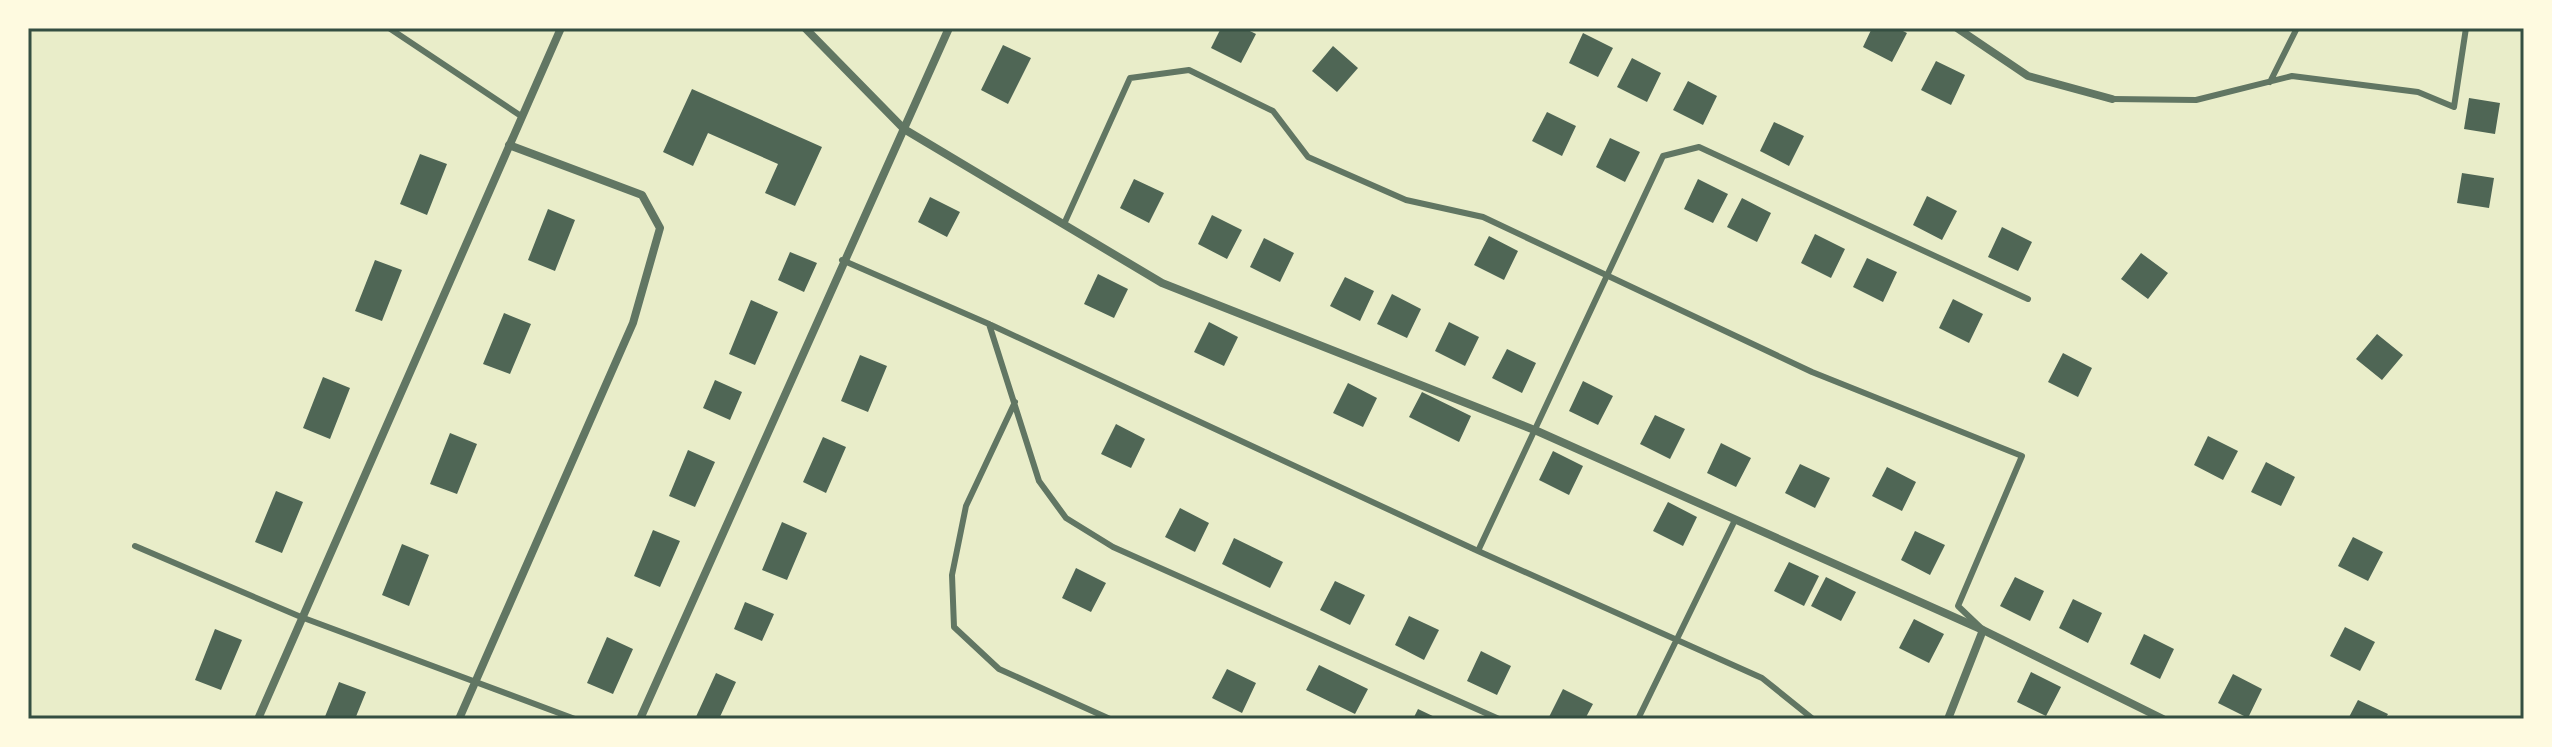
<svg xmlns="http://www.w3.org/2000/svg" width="2552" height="747" font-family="Ubuntu,sans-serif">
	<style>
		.building { fill: #4f6655 }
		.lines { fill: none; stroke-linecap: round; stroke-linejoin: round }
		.service { stroke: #617663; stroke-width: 6 }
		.minor { stroke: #617663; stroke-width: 8 }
		.neatline { fill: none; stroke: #344e41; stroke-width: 3 }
	</style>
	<rect width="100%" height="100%" fill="#e9edc9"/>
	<path class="building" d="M1221 28H1244L1256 34 1241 63 1211 48Z
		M1872 28H1897L1907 33 1892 62 1863 47Z
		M1583 33 1613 48 1598 77 1569 63Z
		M1003 45 1031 58 1008 104 981 90Z
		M1333 46 1358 68 1337 92 1312 71Z
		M1632 58 1661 73 1647 102 1617 87Z
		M1936 61 1965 75 1951 105 1921 90Z
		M1688 81 1717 96 1703 125 1673 110Z
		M692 89 822 147 795 206 765 193 778 164 708 133 693 166 663 152Z
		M2469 98 2500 103 2495 134 2464 129Z
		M1547 112 1576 126 1562 156 1532 141Z
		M1774 122 1804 136 1789 166 1760 151Z
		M1610 138 1640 152 1625 182 1596 167Z
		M420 154 447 164 427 215 400 204Z
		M2462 173 2494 178 2489 208 2457 203Z
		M1134 179 1164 193 1149 223 1120 208Z
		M1698 179 1728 194 1713 223 1684 209Z
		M1927 196 1957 211 1942 240 1913 225Z
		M930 197 960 212 947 237 918 222Z
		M1742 198 1771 213 1757 242 1727 227Z
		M548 209 575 220 555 271 528 260Z
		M1212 215 1242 230 1227 259 1198 244Z
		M2002 227 2032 242 2018 271 1988 257Z
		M1815 234 1845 249 1831 278 1801 263Z
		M1489 236 1518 251 1504 280 1474 265Z
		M1264 238 1294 253 1280 282 1250 267Z
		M790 252 817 263 804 292 778 280Z
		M2141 253 2168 273 2148 299 2121 279Z
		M1867 258 1897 272 1883 302 1853 287Z
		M375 260 402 270 382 321 355 311Z
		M1098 274 1128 289 1114 318 1084 304Z
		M1345 277 1374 291 1360 321 1330 306Z
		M1392 294 1421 309 1407 338 1377 324Z
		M1953 299 1983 314 1969 343 1939 328Z
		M751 300 778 312 755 365 729 354Z
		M504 313 531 324 510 374 483 364Z
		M1209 322 1238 337 1224 366 1194 352Z
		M1449 322 1479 337 1465 366 1435 351Z
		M2377 334 2403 355 2382 380 2356 359Z
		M1507 349 1536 363 1522 393 1492 378Z
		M2063 353 2092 368 2078 397 2048 382Z
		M860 355 887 366 868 412 841 401Z
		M323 377 350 388 330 439 303 428Z
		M715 380 742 392 730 420 703 408Z
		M1583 381 1613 396 1598 425 1569 411Z
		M1348 383 1377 398 1363 427 1333 413Z
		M1422 392 1471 416 1459 442 1409 417Z
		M1655 415 1685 429 1670 459 1640 444Z
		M1116 424 1145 439 1131 468 1101 454Z
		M450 433 477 444 457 494 430 484Z
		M2208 436 2238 451 2223 480 2194 465Z
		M823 437 846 447 826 493 803 482Z
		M1721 443 1751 458 1736 487 1707 473Z
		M688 450 715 462 695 507 669 496Z
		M1553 451 1583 466 1569 495 1539 480Z
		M2266 462 2295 477 2281 506 2251 492Z
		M1800 464 1830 478 1815 508 1785 493Z
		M1887 467 1916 482 1902 511 1872 496Z
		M276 491 303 502 282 553 255 542Z
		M1668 502 1697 517 1683 546 1653 531Z
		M1180 508 1209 523 1195 552 1165 537Z
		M782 522 807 533 787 580 762 570Z
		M653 530 680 541 660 587 634 576Z
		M1915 531 1945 545 1930 575 1901 560Z
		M2353 537 2383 552 2368 581 2338 566Z
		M1234 538 1283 562 1270 588 1222 564Z
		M402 544 429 555 409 606 382 595Z
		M1789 562 1819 576 1804 606 1774 591Z
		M1076 568 1106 583 1091 612 1062 598Z
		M1826 577 1856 592 1841 621 1811 606Z
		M2015 577 2044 591 2030 621 2000 606Z
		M1335 581 1365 595 1350 625 1320 610Z
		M2073 599 2102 613 2088 643 2059 628Z
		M745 602 774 614 762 641 734 629Z
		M1409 616 1439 630 1424 660 1395 645Z
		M1914 619 1944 634 1929 663 1899 648Z
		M2345 627 2375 642 2360 671 2330 656Z
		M215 629 242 640 221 690 195 680Z
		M2144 634 2174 649 2160 679 2130 664Z
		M607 637 633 649 613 694 587 683Z
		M1481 651 1511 666 1497 695 1467 681Z
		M1319 665 1368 689 1355 714 1306 690Z
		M1227 669 1256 683 1242 713 1212 698Z
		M2031 672 2061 687 2046 716 2017 702Z
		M716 673 736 682 719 719H695Z
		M2233 674 2262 689 2248 718 2218 703Z
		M339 682 366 692 355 719H324Z
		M1563 689 1593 704 1585 719H1548Z
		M2358 700 2388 714 2385 719H2348Z
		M1418 709 1439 719H1413Z"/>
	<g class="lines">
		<path class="service" d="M389 28 521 116
			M2270 82 2297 28
			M2112 99 2196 100 2292 76 2418 92 2454 107 2466 28
			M1064 224 1130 78 1189 70 1273 111 1308 157 1406 200 1483 217 1812 372 2022 456 1958 606 1980 627
			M842 260 989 324 1478 551 1762 678 1813 719
			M989 324 1039 481 1066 518 1113 547 1499 719
			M1015 402 966 506 952 575 954 627 999 669 1110 719
			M135 546 301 617 575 719
			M1478 551 1663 156 1699 147 2028 299
			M1638 719 1734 522"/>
		<path class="minor" d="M805 28 904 129 1162 283 1537 431 1983 630 2163 719
			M1957 28 2028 76 2112 99
			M258 719 561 28
			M459 719 633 323 660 228 642 195 509 145
			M640 719 949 28
			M1948 719 1983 630"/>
	</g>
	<rect width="2552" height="747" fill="none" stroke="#fefae0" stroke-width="60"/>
	<rect x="30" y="30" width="2492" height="687" class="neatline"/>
</svg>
